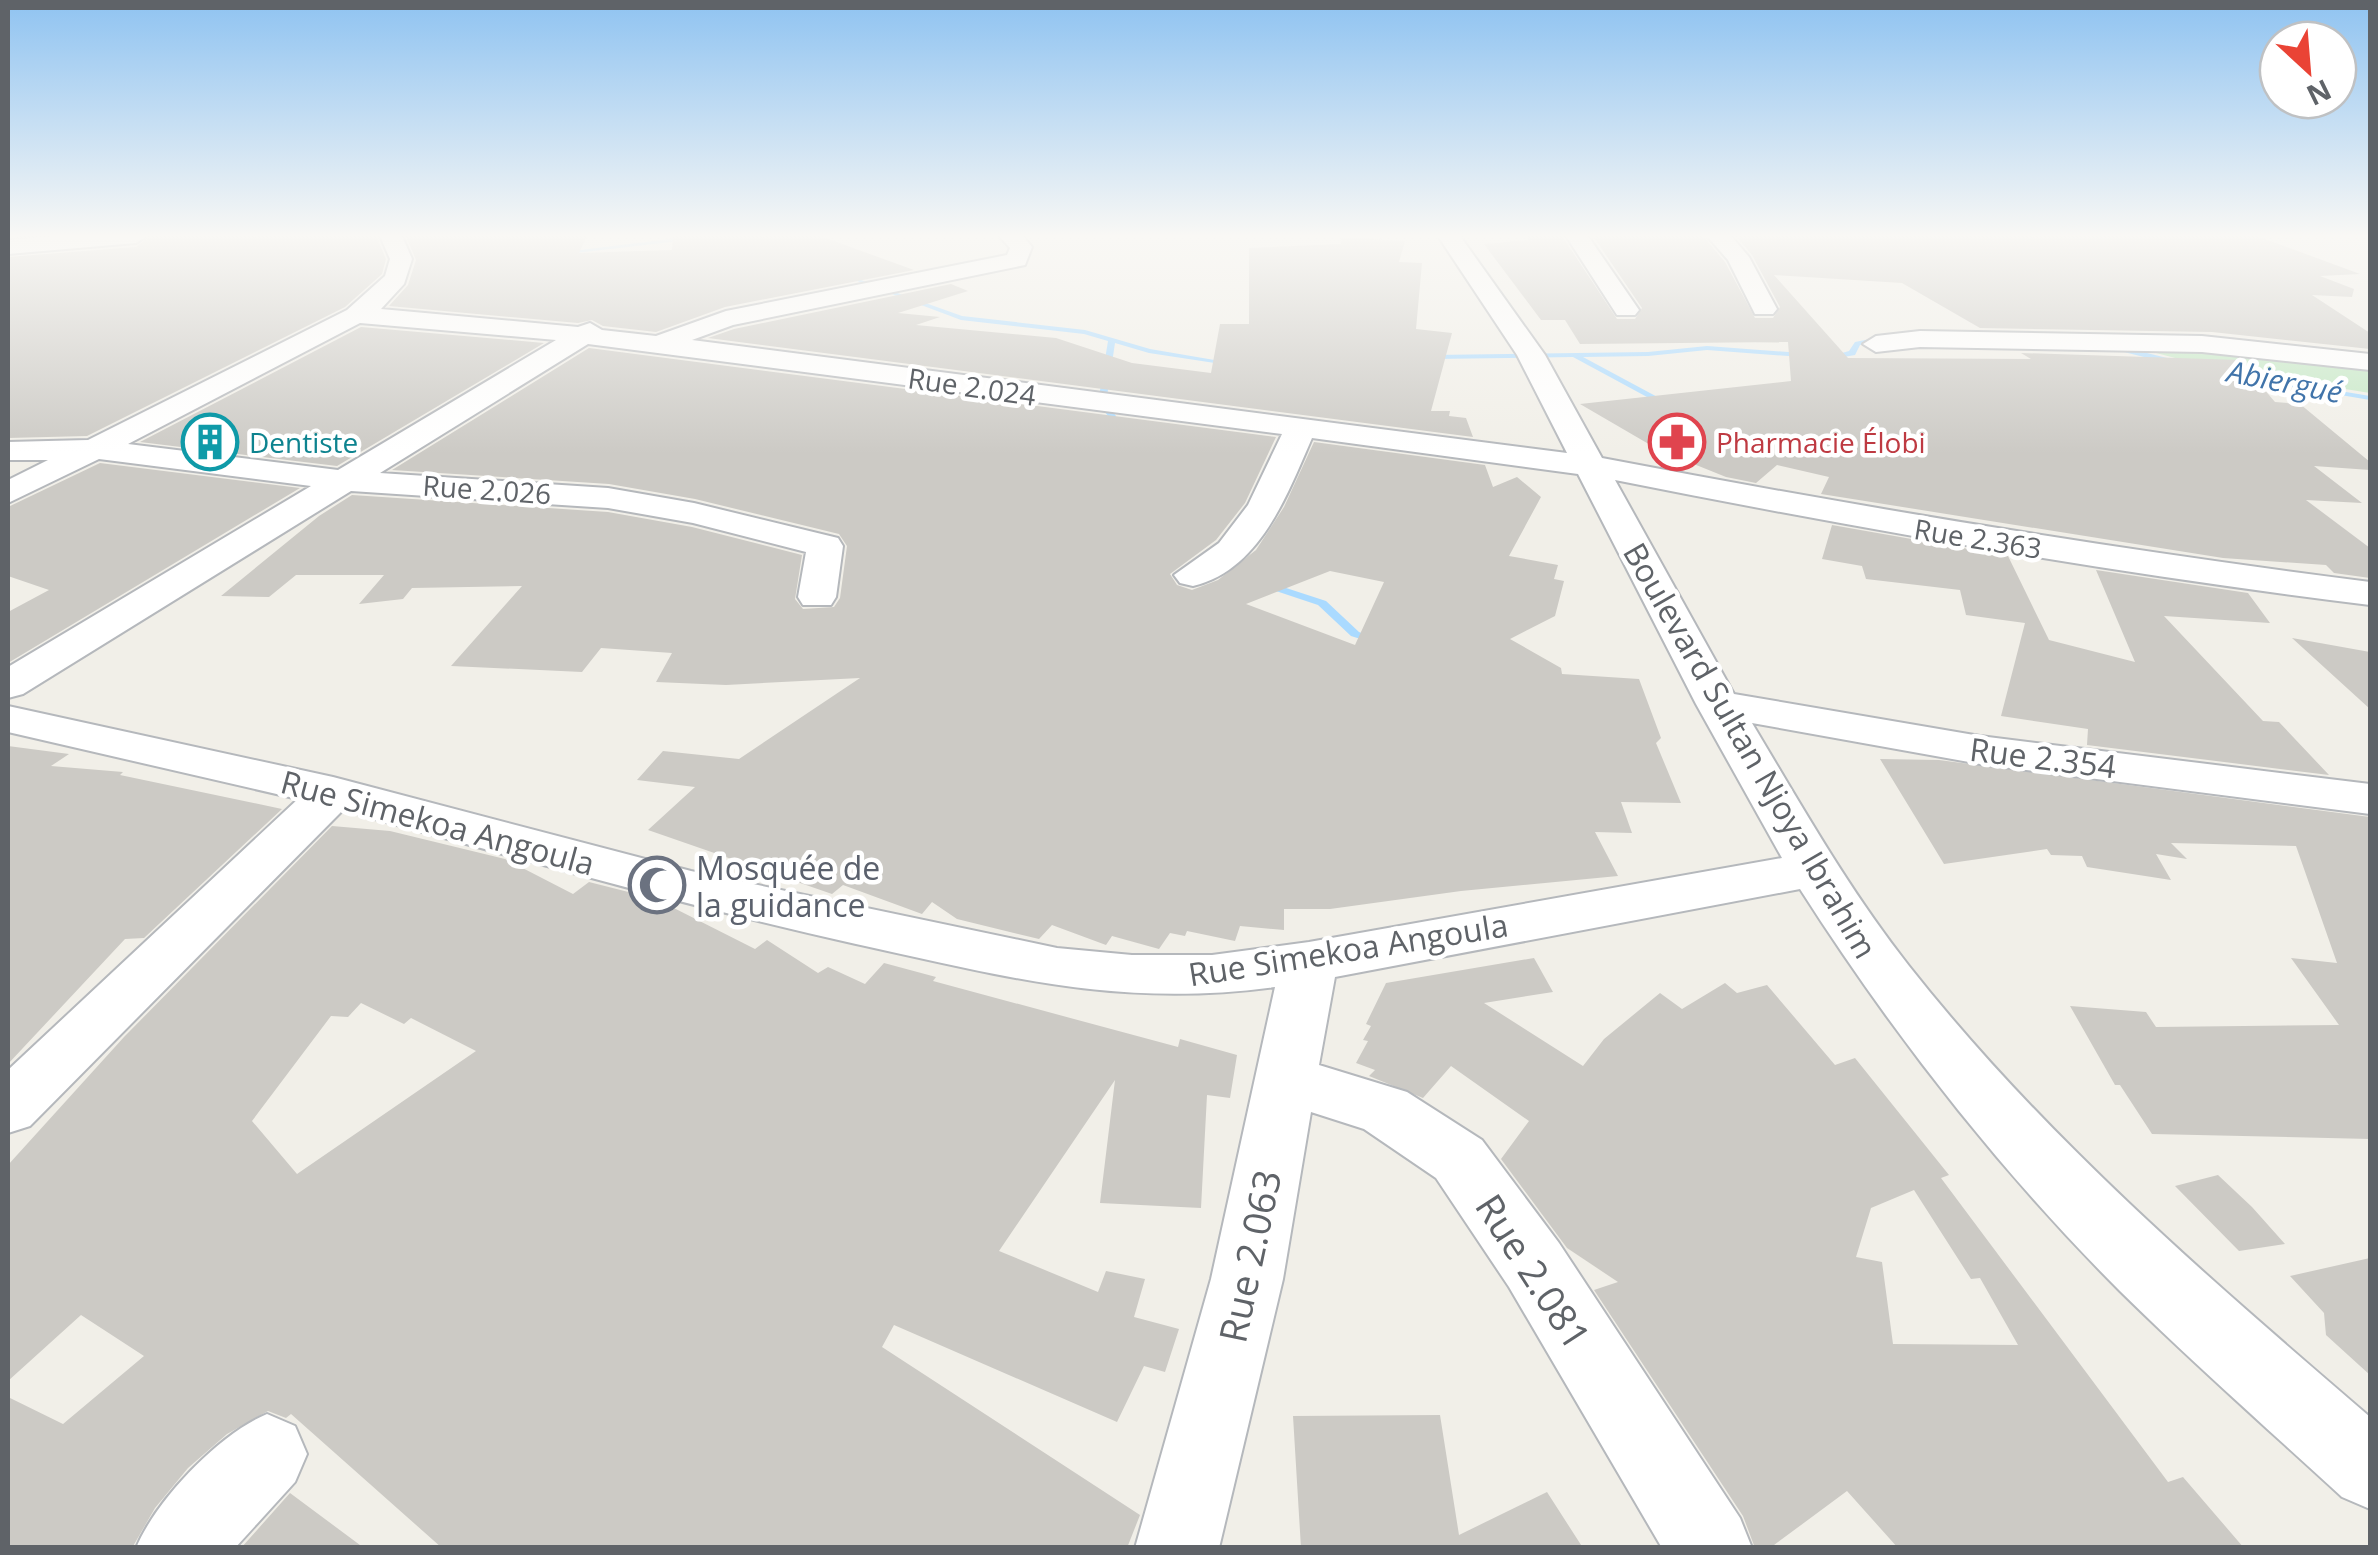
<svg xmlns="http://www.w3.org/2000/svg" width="2378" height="1555" font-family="'Open Sans',sans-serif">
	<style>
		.green { fill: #c5e8c5 }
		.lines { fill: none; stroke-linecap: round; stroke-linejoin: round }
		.stream { fill: #aadaff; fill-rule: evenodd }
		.building { fill: #cccac5; fill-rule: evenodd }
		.minor-casing { stroke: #b5b8bc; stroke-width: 4 }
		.minor { fill: #fff; fill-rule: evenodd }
		.labels { text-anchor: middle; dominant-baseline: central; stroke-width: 9; stroke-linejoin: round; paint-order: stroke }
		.far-street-label { font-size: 28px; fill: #5f6368; stroke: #fff }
		.far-culture-label { font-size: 28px; fill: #0d838f; stroke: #fff; text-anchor: start }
		.far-health-label { font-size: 28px; fill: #be3a42; stroke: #fff; text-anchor: start }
		.far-water-label { font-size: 30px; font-style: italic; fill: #4174aa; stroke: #fff }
		.street-label { font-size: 32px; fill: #5f6368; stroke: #fff }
		.worship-label { font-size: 32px; fill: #5b616d; stroke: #fff; text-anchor: start }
		.near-street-label { font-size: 38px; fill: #5f6368; stroke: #fff }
	</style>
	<rect width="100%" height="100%" fill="#f1efe8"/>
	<path class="green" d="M2157 347 2370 366V393L2213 368 2141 349Z"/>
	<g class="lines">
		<path class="stream" d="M686 237 688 240 567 254 564 252Z
			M844 274 962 316 1085 330 1150 349 1232 363 1228 365 1149 353 1115 343 1106 403 1116 416 1108 430H1105L1101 428 1108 416 1098 403 1108 341 1084 334 961 320 844 276Z
			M1885 336 1889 338 1887 339 1860 345 1855 355 1832 359 1828 357 1849 351 1855 342Z
			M1707 346 1802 353 1806 355 1802 357 1707 350 1648 356 1583 357 1663 400V404H1660L1573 357 1433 359 1429 357 1433 355 1648 352Z
			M2119 346 2175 360 2176 362 2172 364 2116 350V346Z
			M2237 374 2370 396V400L2240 378 2236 376Z
			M1265 581 1326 601 1359 632 1378 640 1373 643 1351 636 1318 605 1261 586 1260 584Z"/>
	</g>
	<path class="building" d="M151 236H376L386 259 382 274 345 307 87 436 8 438V257L136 247Z
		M406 236H587L579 253 672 250 673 236H820L914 270 725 307 656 332 603 326 592 320 578 323 389 306 408 285 416 260Z
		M1526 236H1562L1617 319H1635L1642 308 1593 236H1703L1725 262 1755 318H1773L1780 307 1752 255 1736 236H2257L2360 274 2320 276 2354 289 2352 297 2312 295 2370 333V349L2212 332 1980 328 1902 283 1774 275 1848 358 2031 359 2021 353 2239 360 2275 402 2300 404 2370 462V470L2314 466 2362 503 2306 500 2370 548V578L2334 573 2326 565 2223 558 1821 494 1829 477 1777 465 1756 483 1726 477 1659 450 1580 404 1791 381 1788 342 1580 344 1565 320H1541L1484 244 1528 240Z
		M1340 237 1405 241 1399 262 1422 263 1416 329 1452 333 1431 411H1450L1449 416 1466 418 1473 437 708 338 734 329 951 284 968 291 898 313 940 317 916 325 1056 338 1132 363 1211 373 1220 324H1249V248L1341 244Z
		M361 327 544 343 337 466 140 442Z
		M589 348 1276 437 1245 503 1216 540 1170 574 1177 585 1192 590 1218 580 1256 550 1284 507 1314 442 1485 465 1493 487 1517 477 1541 497 1509 556 1558 565 1554 579 1564 581 1555 616 1510 639 1561 668 1562 674 1639 679 1661 738 1656 743 1681 803 1621 802 1632 833 1595 832 1618 876 1461 891 1330 909H1284V930L1240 926 1235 941 1187 931 1185 936 1170 933 1159 949 1112 936 1106 945 1052 925 1039 939 957 919 932 902 922 914 843 885 832 894 648 830 695 787 637 780 663 751 739 759 860 678 726 685 656 682 672 653 601 648 582 672 451 666 522 586 412 588 403 599 359 604 384 575H296L269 597 221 596 319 516 352 495 608 512 692 527 802 555 795 599 803 609 834 607 840 598 847 546 839 534 695 499 609 484 392 470ZM1330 571 1384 582 1355 645 1246 604Z
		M100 463 300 488 8 663V612L49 590 8 576V507Z
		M1832 525 2008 556 2049 640 2135 662 2096 570 2248 593 2270 623 2164 616 2263 721 2279 722 2329 775 2087 745 2088 729 2001 716 2025 623 1966 615 1960 590 1866 579 1862 566 1822 559Z
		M2292 638 2370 652V709Z
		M8 746 69 754 51 766 123 772 120 775 282 809 144 938 125 939 8 1064Z
		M1880 759 1939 760 2370 817V1139L2152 1134 2120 1085H2115L2070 1006 2146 1012 2156 1027 2339 1025 2291 958 2337 963 2296 846 2171 843 2187 859 2156 854 2171 880 2087 867 2082 856 2051 855 2047 849 1944 864Z
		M332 826 390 831 505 859 573 894 589 882 656 899 755 949 767 940 818 973 828 967 865 984 884 963 936 977 933 981 1178 1047 1180 1039 1237 1055 1230 1098 1207 1095 1201 1208 1100 1203 1115 1080 999 1251 1098 1292 1106 1271 1145 1279 1134 1317 1179 1329 1165 1372 1144 1366 1117 1422 894 1325 882 1347 1140 1515 1127 1548H442L291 1414 286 1418 268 1411 227 1434 188 1468 155 1508 132 1548H8V1397L63 1424 144 1356 81 1315 8 1381V1165L124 1037ZM361 1003 404 1024 411 1018 476 1051 297 1174 252 1121 331 1016 348 1017Z
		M1534 958 1553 992 1484 1003 1583 1066 1604 1039 1660 993 1682 1009 1725 983 1737 993 1767 985 1835 1065 1855 1058 1949 1175 1941 1178 2168 1482 2183 1477 2244 1548H1898L1847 1491 1770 1548H1755L1743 1516 1594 1290 1618 1282 1567 1248 1501 1159 1529 1121 1451 1066 1423 1098 1369 1076 1375 1070 1356 1063 1368 1041 1363 1040 1371 1026 1366 1024 1386 983ZM1914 1190 1971 1279 1980 1278 2018 1345 1893 1344 1882 1262 1856 1257 1871 1208Z
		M2218 1175 2252 1207 2285 1244 2239 1251 2175 1186Z
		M2370 1258V1375L2326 1335 2324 1313 2290 1276Z
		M1440 1415 1459 1535 1547 1492 1583 1548H1301L1293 1416Z
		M290 1493 364 1548H241Z"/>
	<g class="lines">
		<g class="minor-casing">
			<path id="minor" d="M55 236H147L136 243 8 254V240Z
				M380 236H402L412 259 404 284 381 309 578 327 590 323 602 330 656 336 726 311 1007 255 1010 248 999 236H1023L1032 247 1025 265 733 325 692 340 1567 453 1517 355 1438 236H1460L1545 355 1602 458C1858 507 2112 549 2370 582V605C2116 574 1866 530 1615 480L1734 694 1980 736 2370 784V814L1980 764 1752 723C1801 805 1849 890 1909 966 2043 1136 2207 1277 2370 1417V1509L2342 1497C2268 1429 2192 1362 2120 1291 1999 1170 1892 1033 1800 889L1335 977 1319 1065 1407 1092 1482 1140 1559 1243 1740 1518 1752 1548H1662L1509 1287 1436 1178 1364 1129 1311 1112 1283 1279 1219 1548H1135L1211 1279 1275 987C1119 1008 1007 977 856 944 683 905 513 857 343 810L30 1126 8 1133V1070L298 799 8 732V706L333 777 691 871 1057 948 1132 955H1212L1309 942 1782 858 1696 704 1578 474 1312 438C1287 495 1260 570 1193 586L1180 583 1174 575 1219 543 1248 505 1282 434 588 344 380 473 608 488 694 503 838 538 843 546 836 597 831 605H803L798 597 806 552 693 523 608 508 351 491 23 694 8 698V667L311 486 99 459 8 503V480L48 460H8V442L88 440 347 310 385 276 390 259ZM360 323 556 340 338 470 128 444Z
				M1566 236H1588L1639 310 1635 315H1617Z
				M1707 236H1731L1749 257 1777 309 1773 314H1755L1728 260Z
				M1920 331 2202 336 2370 354V370L2202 352 1920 347 1876 352 1863 344 1876 336Z
				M267 1414 295 1426 307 1454 295 1482 235 1548H136C156 1500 219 1434 267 1414Z"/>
		</g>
		<use href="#minor" class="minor"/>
	</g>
	<linearGradient id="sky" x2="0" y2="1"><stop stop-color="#8fc3f1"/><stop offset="0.52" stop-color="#f9f8f5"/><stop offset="1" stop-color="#f9f8f5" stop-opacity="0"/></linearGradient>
	<rect width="2378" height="454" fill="url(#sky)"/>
	<defs>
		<g id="building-ring" transform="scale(2.875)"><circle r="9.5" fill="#fff" stroke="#0f9aa8" stroke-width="1.5"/><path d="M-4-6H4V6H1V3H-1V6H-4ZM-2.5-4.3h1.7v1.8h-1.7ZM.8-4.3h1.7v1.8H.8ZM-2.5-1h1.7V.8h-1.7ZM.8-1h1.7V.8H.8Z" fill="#0f9aa8"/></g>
		<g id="pharmacy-ring" transform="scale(2.875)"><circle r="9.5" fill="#fff" stroke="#e0444e" stroke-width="1.5"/><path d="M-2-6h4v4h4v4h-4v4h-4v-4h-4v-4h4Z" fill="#e0444e"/></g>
		<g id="mosque-ring" transform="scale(2.875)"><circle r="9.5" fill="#fff" stroke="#6b7280" stroke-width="1.5"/><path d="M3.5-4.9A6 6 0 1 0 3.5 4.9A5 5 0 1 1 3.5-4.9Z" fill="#6b7280"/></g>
	</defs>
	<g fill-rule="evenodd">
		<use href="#building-ring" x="210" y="442"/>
		<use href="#pharmacy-ring" x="1677" y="442"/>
		<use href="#mosque-ring" x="657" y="885"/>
	</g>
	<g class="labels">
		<g class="far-street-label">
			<text transform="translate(972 386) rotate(8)">Rue 2.024</text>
			<text transform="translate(487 489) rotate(4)">Rue 2.026</text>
			<text transform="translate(1978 538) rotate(9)">Rue 2.363</text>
		</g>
		<g class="far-culture-label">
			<text x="249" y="442">Dentiste</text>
		</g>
		<g class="far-health-label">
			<text x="1716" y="442">Pharmacie Élobi</text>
		</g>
		<g class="far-water-label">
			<text transform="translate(2285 381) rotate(11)">Abiergué</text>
		</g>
		<g class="street-label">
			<text transform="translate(1751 750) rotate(60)">Boulevard Sultan Njoya Ibrahim</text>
			<text transform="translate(2043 757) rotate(7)">Rue 2.354</text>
			<text transform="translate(438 822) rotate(15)">Rue Simekoa Angoula</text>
			<text transform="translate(1348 949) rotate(-9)">Rue Simekoa Angoula</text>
		</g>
		<g class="worship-label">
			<text x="696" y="867">Mosquée de<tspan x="696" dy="37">la guidance</tspan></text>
		</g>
		<g class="near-street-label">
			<text transform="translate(1249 1256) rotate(-78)">Rue 2.063</text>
			<text transform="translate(1534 1271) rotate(57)">Rue 2.081</text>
		</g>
	</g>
	<rect width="2378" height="1555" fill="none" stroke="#5f6368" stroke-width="20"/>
	<g transform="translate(2308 70) rotate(154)"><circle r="48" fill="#ffffff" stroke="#bfc1c3" stroke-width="2.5"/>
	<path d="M0-8L18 38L0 25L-18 38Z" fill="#ea4335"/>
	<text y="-15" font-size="28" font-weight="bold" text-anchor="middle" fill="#5f6368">N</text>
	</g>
</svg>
